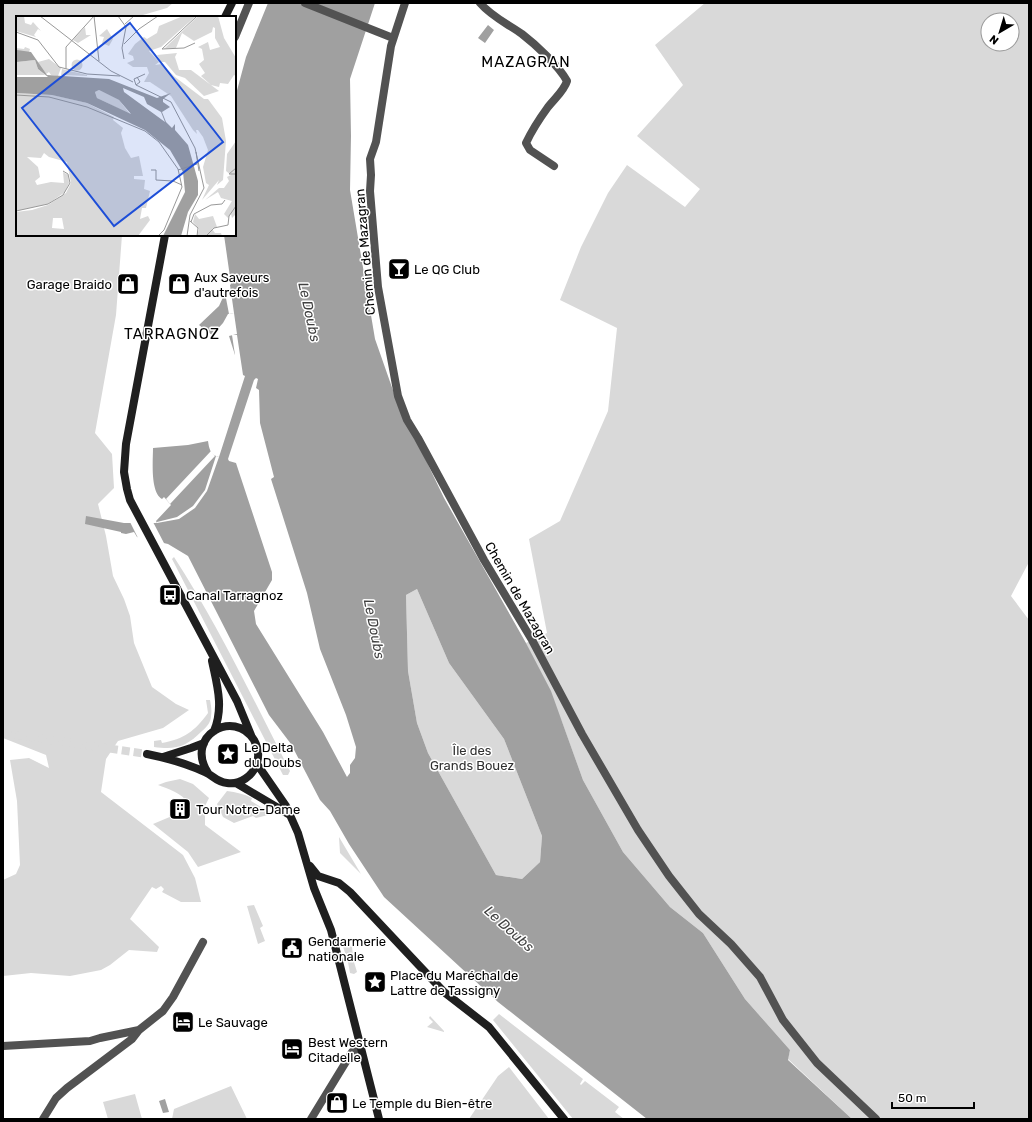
<svg xmlns="http://www.w3.org/2000/svg" width="1032" height="1122" font-family="Rubik,sans-serif">
	<style>
		.green { fill: #d9d9d9; fill-rule: evenodd }
		.water { fill: #a0a0a0; fill-rule: evenodd }
		.pier { fill: #fff }
		.lines { fill: none; stroke-linecap: round; stroke-linejoin: round }
		.secondary-tunnel { stroke: #d9d9d9; stroke-width: 8; stroke-dasharray: 8 4; stroke-linecap: butt }
		.minor { stroke: #525252; stroke-width: 8 }
		.secondary { stroke: #1f1f1f; stroke-width: 8 }
		.labels { text-anchor: middle; dominant-baseline: central; stroke-width: 3; stroke-linejoin: round; paint-order: stroke }
		.street-label { font-size: 13px; fill: #000; stroke: #fff }
		.poi-label { font-size: 13px; fill: #000; stroke: #fff; text-anchor: start }
		.park-label { font-size: 13px; fill: #303030; stroke: #fff }
		.water-label { font-size: 14px; font-style: italic; fill: #414141; stroke: #fff }
		.quarter-label { font-size: 15px; letter-spacing: 1px; fill: #000; stroke: #fff }
		.inset-road { fill: none; stroke: #999; stroke-width: 1 }
		.view { fill: #1d4ed8; fill-opacity: 0.15; stroke: #1d4ed8; stroke-width: 2 }
		.inset-edge { fill: none; stroke: #000; stroke-width: 2 }
	</style>
	<rect width="100%" height="100%" fill="#fff"/>
	<path class="green" d="M3 3H173L167 8 136 17H17V235H122L116 315 95 433 112 454 114 488 98 504 106 536 113 576 124 599 130 616 134 643 152 687 176 704 189 710 163 728 118 741 106 759 101 792 183 855 195 878 201 902H181L162 892 164 889 161 886 156 889 152 887 130 919 159 947 157 952 129 950 110 965 101 970 70 976 31 973 3 976V880L16 874 20 865 17 801 10 760 29 758 49 768 46 755 3 738Z
		M705 3H1029V562L1011 596 1029 620V1119H852L788 1059 790 1050 745 999 703 933 670 907 623 852 583 780 562 722 526 643 547 633 529 539 560 521 608 411 617 328 560 300 581 247 608 193 627 165 685 207 700 189 637 136 683 85 655 45ZM988 20H1012V44H988Z
		M174 557C218 625 253 699 290 771L288 775H283L172 559Z
		M417 589 449 663 504 739 542 836 540 862 522 879 496 875 428 753 417 723 408 671 406 595Z
		M206 700H210C211 705 212 711 211 716 211 722 207 727 202 731 186 747 176 750 154 747V741L161 740 162 743C184 739 195 731 208 713Z
		M180 779 193 784 209 798 205 806V825L241 852 198 867 188 852 153 824 172 816C182 824 196 814 188 803 182 793 168 789 158 785L166 782Z
		M227 791C236 792 244 794 252 798L251 801 272 814 256 818 253 816 234 823 223 817 217 804Z
		M339 837 361 874 340 853Z
		M254 905 263 926 260 928 265 941 258 944 247 906Z
		M347 943 352 947 353 956 351 957V956L347 958 343 947 344 944Z
		M351 960 354 962 357 972 354 974 350 973 348 962Z
		M499 1014 583 1079 580 1084 581 1085 585 1081 619 1107 615 1112 624 1119H573L493 1020Z
		M430 1016 444 1031V1032L427 1027 433 1022 429 1018Z
		M509 1067 549 1119H469L498 1076Z
		M231 1086 247 1119H172L174 1109Z
		M135 1094 142 1119H108L103 1102Z"/>
	<path class="water" d="M268 3H375L350 79 351 136 350 190 375 339 395 396 444 498 526 643 551 691 583 780 623 852 670 907 703 933 745 999 790 1050 788 1060 852 1119H647L498 1002 384 897 349 844 330 811 320 800 291 744 269 715 188 556 168 544 137 537 134 532 126 534 121 533V532L85 524 86 516 124 523H157L156 521 171 505 164 497 162 499C150 492 153 461 153 448L188 445 208 441C209 448 210 455 219 457L245 376 243 375 240 355H235L229 336 237 334 234 313 228 314 223 323 212 335 199 325 219 306 225 293 231 292 230 285 231 284 224 235H235V98L246 57ZM256 378 258 379 256 388 259 390 260 423 274 477 271 479 307 593 320 649 346 715 356 747 355 758 350 765V773L347 777 323 732 256 624 254 611 272 580V572L236 463 229 461 228 459 254 380ZM417 589 449 663 504 739 542 836 540 862 522 879 496 875 428 753 417 723 408 671 406 595Z
		M488 25 494 30 485 43 478 38Z
		M165 1099 169 1112 163 1113 159 1101Z"/>
	<path class="pier" d="M231 292 234 313 229 314 225 293Z
		M232 335H237L240 355H235Z
		M211 451 215 456 170 504 166 499Z
		M216 456 219 457 207 491 195 508 179 519 157 523V522L177 517 193 506 205 490Z
		M130 522H153L165 545 138 538Z"/>
	<g class="lines">
		<path class="secondary-tunnel" d="M3 733 147 754"/>
		<path class="minor" d="M305 3 393 38
			M405 3 391 46 376 142 370 159 371 175 370 191 378 287 398 396 407 420 418 438 484 560 532 640 582 734 638 830 669 876 699 914 731 944 760 977 783 1020 817 1063 876 1119
			M480 3C492 17 508 24 522 34 535 44 559 66 567 81 564 91 555 98 548 107 540 118 532 130 526 143L530 150 554 166
			M235 37 249 3
			M3 1046 90 1041 100 1038 139 1030 163 1011 173 997 203 942
			M43 1119 56 1098 67 1088 132 1039 139 1030
			M311 1119 352 1052 361 1047"/>
		<path class="secondary" d="M225 17 232 3
			M165 235 126 444 124 472 127 489 130 500 237 701 251 735
			M212 661C217 685 224 707 214 731
			M147 754C167 758 187 764 205 772 214 776 216 782 227 783 240 785 253 776 257 763 259 756 258 747 254 740 234 708 184 736 208 773
			M163 757 191 748 204 743
			M257 764 286 806 298 833 314 888 331 930 379 1119
			M236 783 290 815
			M310 866 318 876 339 883 350 892 444 992 489 1027 564 1119"/>
	</g>
	<defs>
		<g id="bar-square" transform="scale(1.15)"><rect x="-9" y="-9" width="18" height="18" rx="4" fill="#000" stroke="#fff"/><path d="M-6-5H6L.8 .8V4.5H3.5V6h-7V4.5H-.8V.8Z" fill="#fff"/></g>
		<g id="shop-square" transform="scale(1.15)"><rect x="-9" y="-9" width="18" height="18" rx="4" fill="#000" stroke="#fff"/><path d="M-5-2.5h2.3a2.7 3.5 0 0 1 5.4 0H5L5.5 6h-11ZM-1.5-2.5h3a1.5 2.3 0 0 0-3 0Z" fill="#fff"/></g>
		<g id="bus-square" transform="scale(1.15)"><rect x="-9" y="-9" width="18" height="18" rx="4" fill="#000" stroke="#fff"/><path d="M-5-6H5V4H4V6H2V4H-2V6H-4V4H-5ZM-3.5-4V0h7V-4ZM-3.5 1.2v1.5H-2V1.2ZM2 1.2v1.5H3.5V1.2Z" fill="#fff"/></g>
		<g id="sight-square" transform="scale(1.15)"><rect x="-9" y="-9" width="18" height="18" rx="4" fill="#000" stroke="#fff"/><path d="M0-6L1.8-2.2L6-1.7L2.9 1.2L3.7 5.4L0 3.3L-3.7 5.4L-2.9 1.2L-6-1.7L-1.8-2.2Z" fill="#fff"/></g>
		<g id="building-square" transform="scale(1.15)"><rect x="-9" y="-9" width="18" height="18" rx="4" fill="#000" stroke="#fff"/><path d="M-4-6H4V6H1V3H-1V6H-4ZM-2.5-4.3h1.7v1.8h-1.7ZM.8-4.3h1.7v1.8H.8ZM-2.5-1h1.7V.8h-1.7ZM.8-1h1.7V.8H.8Z" fill="#fff"/></g>
		<g id="civic-square" transform="scale(1.15)"><rect x="-9" y="-9" width="18" height="18" rx="4" fill="#000" stroke="#fff"/><path d="M-.6-6.5H3V-4.5H.6V-3L4-1V1h2V6H-6V1h2V-1L-.6-3ZM-1.2 2.5V6h2.4V2.5Z" fill="#fff"/></g>
		<g id="hotel-square" transform="scale(1.15)"><rect x="-9" y="-9" width="18" height="18" rx="4" fill="#000" stroke="#fff"/><path d="M-6-4.5h1.5V1H6V5H4.5V3h-9V5H-6ZM-4 0a1.8 1.8 0 1 1 3.6 0ZM.5 0V-2.5h3Q6-2.5 6 0Z" fill="#fff"/></g>
	</defs>
	<g fill-rule="evenodd">
		<use href="#bar-square" x="399" y="269"/>
		<use href="#shop-square" x="128" y="284"/>
		<use href="#shop-square" x="179" y="284"/>
		<use href="#bus-square" x="170" y="595"/>
		<use href="#sight-square" x="228" y="754"/>
		<use href="#building-square" x="180" y="809"/>
		<use href="#civic-square" x="292" y="948"/>
		<use href="#sight-square" x="375" y="982"/>
		<use href="#hotel-square" x="183" y="1022"/>
		<use href="#hotel-square" x="292" y="1049"/>
		<use href="#shop-square" x="337" y="1103"/>
	</g>
	<g class="labels">
		<g class="street-label">
			<text transform="translate(365 252) rotate(-95)">Chemin de Mazagran</text>
			<text transform="translate(520 598) rotate(60)">Chemin de Mazagran</text>
		</g>
		<g class="poi-label">
			<text x="414" y="269">Le QG Club</text>
			<text x="194" y="277">Aux Saveurs<tspan x="194" dy="15">d'autrefois</tspan></text>
			<text x="112" y="284" text-anchor="end">Garage Braido</text>
			<text x="186" y="595">Canal Tarragnoz</text>
			<text x="244" y="747">Le Delta<tspan x="244" dy="15">du Doubs</tspan></text>
			<text x="196" y="809">Tour Notre-Dame</text>
			<text x="308" y="941">Gendarmerie<tspan x="308" dy="15">nationale</tspan></text>
			<text x="390" y="975">Place du Maréchal de<tspan x="390" dy="15">Lattre de Tassigny</tspan></text>
			<text x="198" y="1022">Le Sauvage</text>
			<text x="308" y="1042">Best Western<tspan x="308" dy="15">Citadelle</tspan></text>
			<text x="352" y="1103">Le Temple du Bien-être</text>
		</g>
		<g class="park-label">
			<text x="472" y="750">Île des<tspan x="472" dy="15">Grands Bouez</tspan></text>
		</g>
		<g class="water-label">
			<text transform="translate(309 312) rotate(78)">Le Doubs</text>
			<text transform="translate(374 629) rotate(79)">Le Doubs</text>
			<text transform="translate(509 929) rotate(42)">Le Doubs</text>
		</g>
		<g class="quarter-label">
			<text x="526" y="62">MAZAGRAN</text>
			<text x="172" y="334">TARRAGNOZ</text>
		</g>
	</g>
	<g transform="translate(16 16)">
		<rect width="220" height="220" fill="#fff"/>
		<path d="M0 0H8L9 7 15 9 17 6 25 15 22 13 18 19 20 21 0 15ZM167 0H180L145 31 133 35 143 46 139 49 146 48 159 61 188 83H192L206 102 210 125 207 164 201 169 203 164 186 184 193 169 190 167 187 151 192 134 187 121 182 114H180L181 118 177 114 155 80 134 66H128L133 57 131 51H117L111 47 118 44 117 40 112 38 119 28 128 21 131 23 141 17 143 10ZM182 0H202L208 22 220 42V60L218 59 212 68 204 67 203 71 195 69 185 60 189 57 183 48 188 44 186 33 182 31 192 26 194 34 204 31 199 22V12L197 11 196 16 178 25 166 17 160 32 148 33ZM69 11 70 19H75L62 27 57 24ZM91 13 97 23 93 30 86 27 88 21 83 20ZM9 31 14 33 13 36H7L1 46 19 44 22 53 29 59H1L0 32 8 33ZM161 37 159 41 163 54H175L203 75 188 80 169 62 160 59 149 46H145L141 39ZM33 43 45 52 42 60 35 59 33 56 30 58 25 52 22 46ZM55.5 49a5.5 5.5 0 1 1 11 0a5.5 5.5 0 1 1-11 0ZM46 53 71 59V60L45 59ZM83 74 103 84 114 98 81 82 79 76ZM0 77 37 79 71 87 98 101 97 104 107 112 105 117 109 132 115 142 123 140 127 160H118V163L129 164 128 173 134 175 130 192H126L124 203 132 200 134 204 122 220H0V196L16 194 32 189 50 177 55 167 51 146 33 141 28 137 25 142 11 141 22 151 24 161 19 165 21 169 35 166 48 167 47 156 52 159 53 167 49 176 32 188 0 195ZM37 202H46L48 213 36 212ZM220 125V198L216 202 215 198 212 202 208 198 216 185 205 182 202 176 189 184 203 172H208L213 165 211 161 215 159 210 155 211 138ZM179 198 183 203 197 200 201 211 196 213 199 217H205L206 220H181L183 213 177 206Z" fill="#d9d9d9" fill-rule="evenodd"/>
		<path d="M1 34 15 36 31 59 93 63 141 82 155 77 147 83V86L154 91 146 96 150 106 156 112 159 108V114L172 129 182 165V179L172 196 165 220H147L169 176 167 156 154 134 129 114 71 87 36 79 0 77V61H32L22 53 19 44 1 46ZM107 72 128 81 131 88 145 96 149 106 108 76ZM83 74 103 84 115 98 81 82 79 76Z" fill="#a0a0a0" fill-rule="evenodd"/>
		<path class="inset-road" d="M24 0 95 55 117 66M78 0 83 45M102 0 110 11 106 32 108 43M109 8 118 0M0 16 22 24 43 51 71 58 104 60M179 27 168 32 146 33 181 0M108 28 123 13 142 0M50 53V31L78 0M121 61 124 66 120 69 118 63 129 58M120 69 155 86 179 132 188 172 174 199 171 220M0 79 33 81 71 91 129 115 143 126 162 153 166 171 148 214 142 220M180 136 183 155M220 152 213 158H220M135 154H140V164L157 165 166 169M162 154 181 148M0 195 32 188 47 179 54 167 52 158 47 155M174 205 182 212 181 220M175 206 178 198 195 189 206 188 209 184M190 220 198 212 212 209 213 200 220 190"/>
		<path class="view" d="M114 7 207 126 98 210 6 92Z"/>
		<rect width="220" height="220" class="inset-edge"/>
	</g>
	<rect width="1032" height="1122" fill="none" stroke="#000000" stroke-width="8"/>
	<g transform="translate(1000 32) rotate(218)"><circle r="19" fill="#ffffff" stroke="#999999"/>
	<path d="M0-3L7 15L0 10L-7 15Z" fill="#000000"/>
	<text y="-6" font-size="11" font-weight="bold" text-anchor="middle" fill="#000000">N</text>
	</g>
	<path d="M892 1102v6h82v-6" fill="none" stroke="#000000" stroke-width="2"/>
	<text x="898" y="1102" font-size="12" fill="#000000" stroke="#ffffff" stroke-width="3" paint-order="stroke">50 m</text>
</svg>
